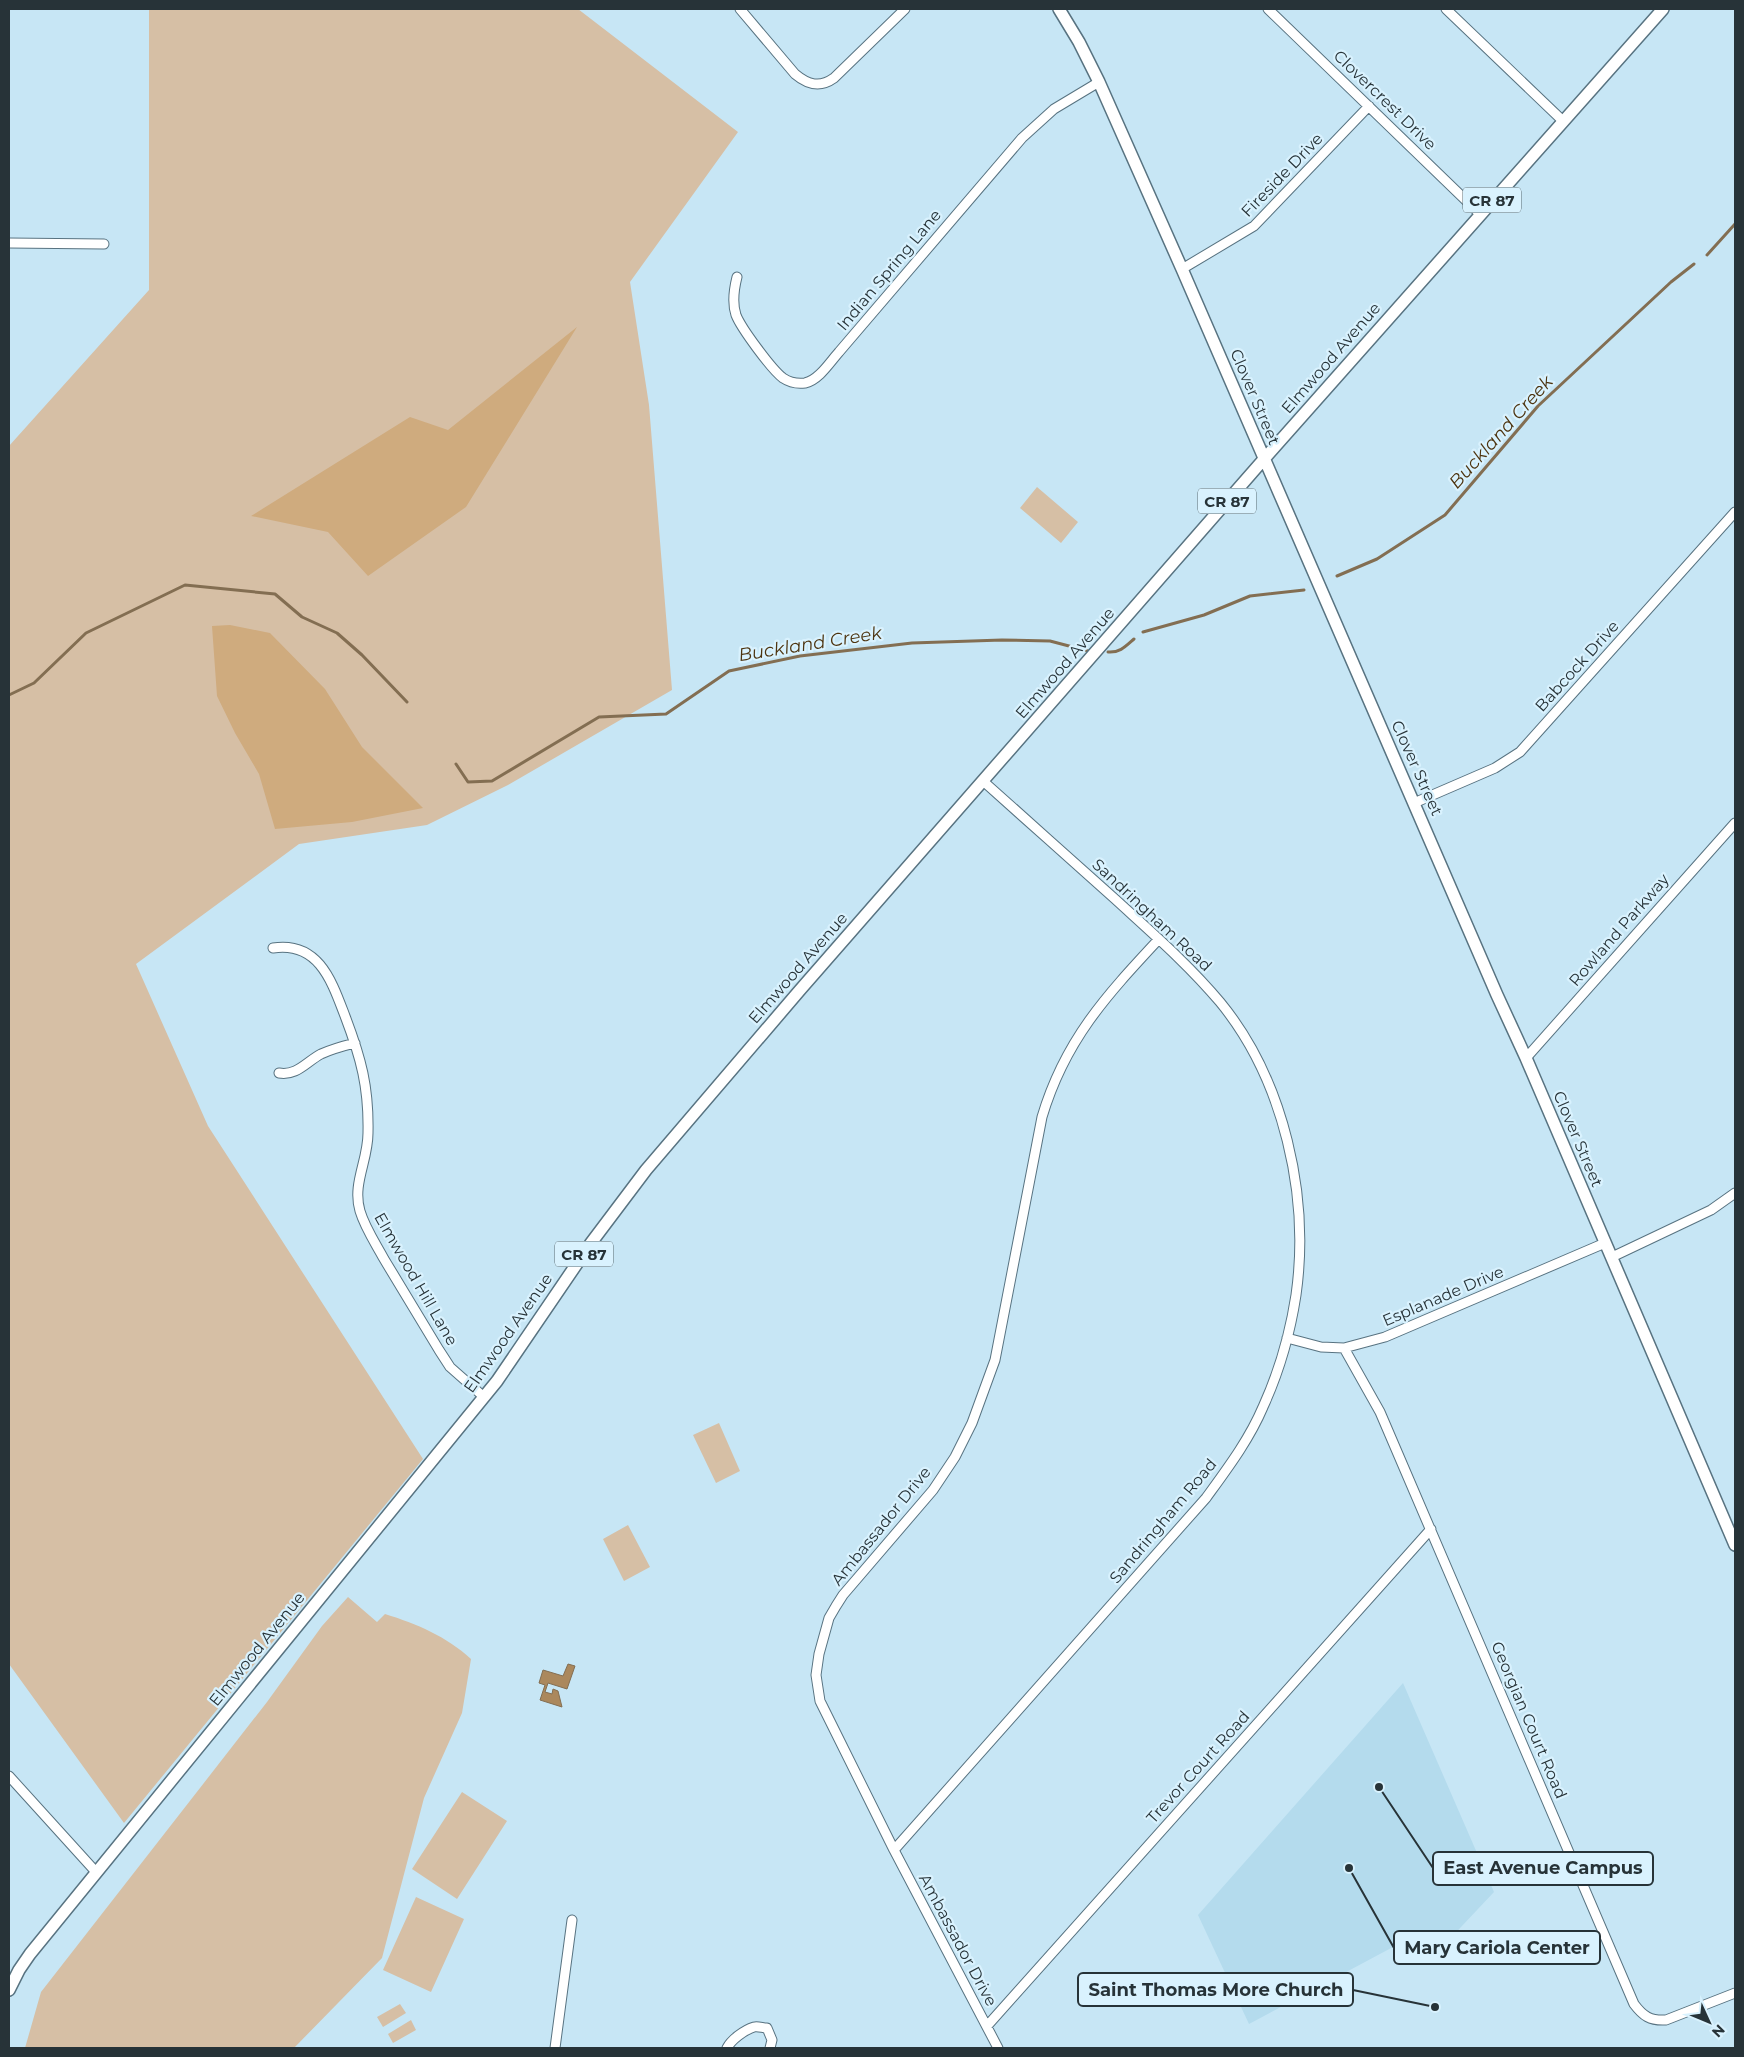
<svg xmlns="http://www.w3.org/2000/svg" width="1744" height="2057" font-family="Montserrat,sans-serif">
	<style>
		.built { fill: #b4dbed }
		.green { fill: #d6bfa5 }
		.forest { fill: #cfab7e }
		.water { fill: #ab885d; stroke: #836e52 }
		.lines { fill: none; stroke-linecap: round; stroke-linejoin: round }
		.stream { stroke: #836e52; stroke-width: 3 }
		.minor-casing { stroke: #587381; stroke-width: 11 }
		.major-casing { stroke: #587381; stroke-width: 14 }
		.minor { stroke: #fff; stroke-width: 9 }
		.major { stroke: #fff; stroke-width: 11 }
		.labels { text-anchor: middle; dominant-baseline: central; stroke-width: 4.5; stroke-linejoin: round; paint-order: stroke }
		.shield { fill: #d9f2fe; stroke: #5c6c73; stroke-width: 1 }
		.shield-label { font-size: 15px; font-weight: bold; fill: #273338 }
		.street-label { font-size: 16px; fill: #273338; stroke: #d9f2fe }
		.water-label { font-size: 18px; font-style: italic; fill: #4d3410; stroke: #d9f2fe }
		.leader { fill: none; stroke: #273338; stroke-width: 2 }
		.callout-dot { fill: #273338; stroke: #d9f2fe; stroke-width: 2 }
		.callout { fill: #d9f2fe; stroke: #273338; stroke-width: 2 }
		.callout-label { font-size: 18px; text-anchor: middle; font-weight: bold; fill: #273338 }
	</style>
	<rect width="100%" height="100%" fill="#c7e6f5"/>
	<path class="built" d="M1403 1683 1494 1892 1445 1944 1426 1945 1416 1936 1412 1940 1393 1947 1249 2024 1198 1915Z"/>
	<path class="green" d="M149 9H578L738 132 630 282 649 405 672 690 508 785 427 825 299 844 136 964 208 1126 423 1459 124 1823 9 1664V446L149 290Z
		M1037 487 1078 522 1061 543 1020 508Z
		M719 1423 740 1471 716 1483 693 1435Z
		M628 1525 650 1567 624 1581 603 1539Z
		M348 1597 377 1622 385 1614C417 1624 446 1636 471 1659L462 1713 424 1798 382 1958 294 2048H25L41 1992 267 1702 322 1626Z
		M462 1792 507 1821 457 1899 412 1869Z
		M416 1897 464 1919 431 1992 383 1970Z
		M400 2004 406 2013 383 2027 377 2017Z
		M411 2020 416 2030 393 2043 388 2034Z"/>
	<path class="forest" d="M577 327 466 507 368 576 328 532 251 516 410 417 448 430Z
		M230 625 270 633 325 689 362 747 423 808 352 822 275 829 259 774 235 733 217 696 212 626Z"/>
	<path class="water" d="M568 1664 575 1666 567 1689 548 1683 545 1692 552 1694 553 1689 558 1691 562 1707 540 1700 545 1685 539 1683 543 1670 563 1676Z"/>
	<g class="lines">
		<path class="stream" d="M1707 255 1735 224
			M1337 576 1377 559 1445 515 1538 406 1671 282 1694 264
			M1143 632 1204 615 1250 596 1304 590
			M1108 652C1120 653 1126 646 1134 639
			M9 695 34 683 86 633 185 585 275 594 302 617 337 633 362 655 407 702
			M456 764 468 782 492 781 599 717 666 714 729 671 800 656 912 643 1002 640 1050 641 1088 651"/>
		<g class="minor-casing">
			<path id="minor" d="M740 9 795 74C808 85 820 88 834 78L905 9
				M1268 9 1480 214
				M1446 9 1563 121
				M9 243 104 244
				M1182 269 1254 226 1369 106
				M737 277C734 289 732 303 736 315 741 328 772 370 783 378 789 382 797 384 805 383 819 380 830 362 839 352L1022 138 1054 109 1099 82
				M1414 803 1495 768 1520 752 1735 512
				M273 948C319 941 332 982 345 1016 361 1058 369 1087 368 1133 368 1161 352 1184 360 1211 365 1228 376 1244 384 1259 402 1289 420 1319 439 1350L450 1367 484 1397
				M1526 1058 1735 823
				M279 1073C297 1076 306 1062 321 1054 332 1049 343 1046 355 1043
				M1612 1257 1711 1210 1735 1193
				M1287 1338 1321 1347 1344 1348 1385 1337 1605 1243
				M1344 1348 1380 1412 1634 2004C1643 2016 1650 2021 1666 2020L1735 1993
				M9 1776 96 1872
				M894 1850 1206 1498C1227 1469 1249 1440 1263 1407 1279 1372 1290 1334 1296 1295 1310 1196 1284 1080 1220 1002 1188 964 1151 932 1115 899 1071 860 1027 820 983 781
				M987 2026 1431 1529
				M555 2048 572 1920
				M727 2048C731 2040 744 2030 754 2027 758 2026 763 2028 767 2028L772 2040 770 2048
				M998 2048 894 1850 820 1701 816 1675 819 1654 829 1618 836 1606 843 1595 933 1490 955 1457 972 1423 995 1360 1042 1117C1065 1040 1106 996 1159 939"/>
		</g>
		<g class="major-casing">
			<path id="major" d="M1059 9 1079 42 1099 82 1182 269 1497 995 1526 1058 1735 1545
				M9 1990 19 1970 30 1954 497 1381 591 1243 646 1170 800 990 1264 459 1663 9"/>
		</g>
		<use href="#minor" class="minor"/>
		<use href="#major" class="major"/>
	</g>
	<g class="labels">
		<g class="shield">
			<rect x="1463" y="187.5" width="58" height="25" rx="4"/>
			<rect x="1198" y="488.5" width="58" height="25" rx="4"/>
			<rect x="555" y="1241.5" width="58" height="25" rx="4"/>
		</g>
		<g class="shield-label">
			<text x="1492" y="200">CR 87</text>
			<text x="1227" y="501">CR 87</text>
			<text x="584" y="1254">CR 87</text>
		</g>
		<g class="street-label">
			<text transform="translate(1385 100) rotate(44)">Clovercrest Drive</text>
			<text transform="translate(1282 175) rotate(-46)">Fireside Drive</text>
			<text transform="translate(889 270) rotate(-50)">Indian Spring Lane</text>
			<text transform="translate(1331 358) rotate(-49)">Elmwood Avenue</text>
			<text transform="translate(1255 397) rotate(67)">Clover Street</text>
			<text transform="translate(1065 663) rotate(-49)">Elmwood Avenue</text>
			<text transform="translate(1577 666) rotate(-48)">Babcock Drive</text>
			<text transform="translate(1417 768) rotate(66)">Clover Street</text>
			<text transform="translate(1152 915) rotate(43)">Sandringham Road</text>
			<text transform="translate(1619 930) rotate(-49)">Rowland Parkway</text>
			<text transform="translate(798 968) rotate(-49)">Elmwood Avenue</text>
			<text transform="translate(1578 1139) rotate(67)">Clover Street</text>
			<text transform="translate(416 1279) rotate(60)">Elmwood Hill Lane</text>
			<text transform="translate(1443 1296) rotate(-23)">Esplanade Drive</text>
			<text transform="translate(508 1333) rotate(-55)">Elmwood Avenue</text>
			<text transform="translate(1163 1521) rotate(-50)">Sandringham Road</text>
			<text transform="translate(881 1526) rotate(-51)">Ambassador Drive</text>
			<text transform="translate(257 1649) rotate(-51)">Elmwood Avenue</text>
			<text transform="translate(1529 1720) rotate(67)">Georgian Court Road</text>
			<text transform="translate(1198 1767) rotate(-48)">Trevor Court Road</text>
			<text transform="translate(958 1940) rotate(62)">Ambassador Drive</text>
		</g>
		<g class="water-label">
			<text transform="translate(1501 432) rotate(-48)">Buckland Creek</text>
			<text transform="translate(810 644) rotate(-9)">Buckland Creek</text>
		</g>
	</g>
	<path class="leader" d="M1379 1787L1433 1868M1349 1868L1394 1948M1435 2007L1353 1990"/>
	<g class="callout-dot">
		<circle cx="1379" cy="1787" r="5"/>
		<circle cx="1349" cy="1868" r="5"/>
		<circle cx="1435" cy="2007" r="5"/>
	</g>
	<g class="callout">
		<rect x="1433" y="1852" width="220" height="33" rx="5"/>
		<rect x="1394" y="1931" width="206" height="33" rx="5"/>
		<rect x="1078" y="1973" width="275" height="33" rx="5"/>
	</g>
	<g class="callout-label">
		<text x="1543" y="1874">East Avenue Campus</text>
		<text x="1497" y="1954">Mary Cariola Center</text>
		<text x="1216" y="1996">Saint Thomas More Church</text>
	</g>
	<rect width="1744" height="2057" fill="none" stroke="#273338" stroke-width="20"/>
	<g transform="translate(1709 2022) rotate(134)" stroke="#d9f2fe" stroke-width="4" paint-order="stroke">
	<path d="M0-4L9 19L0 12L-9 19Z" fill="#273338"/>
	<text y="-8" font-size="14" font-weight="bold" text-anchor="middle" fill="#273338">N</text>
	</g>
</svg>
